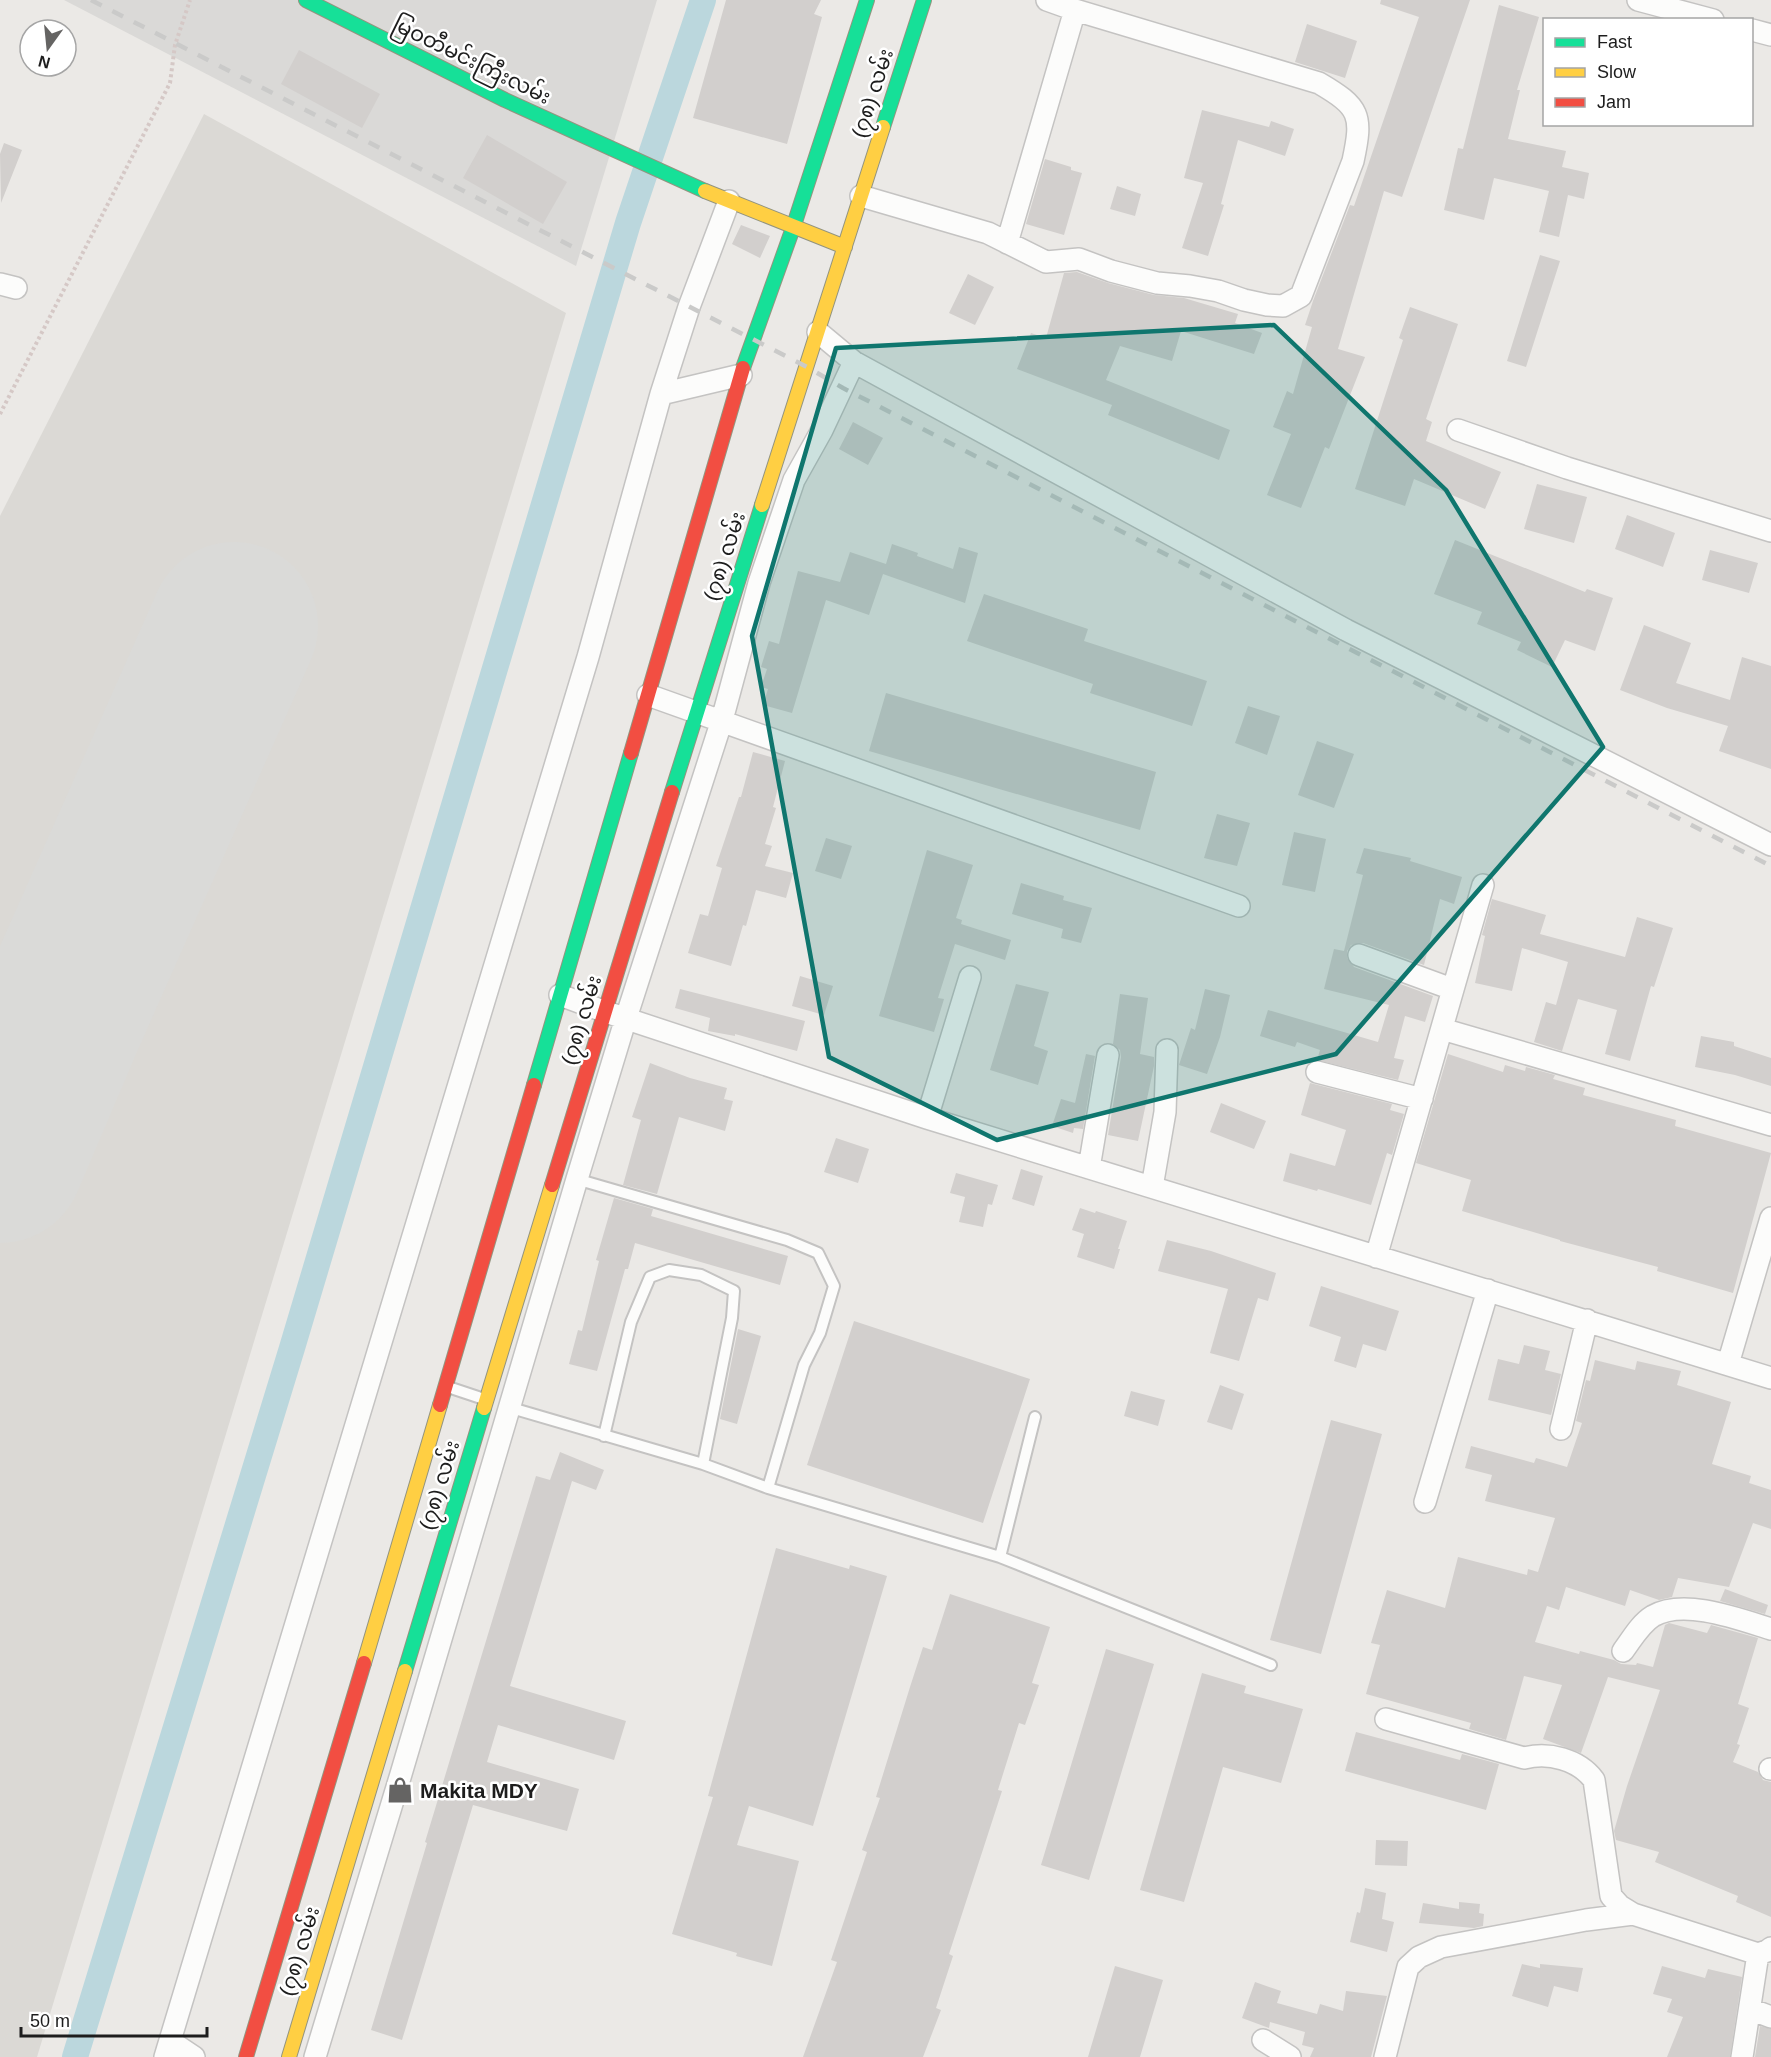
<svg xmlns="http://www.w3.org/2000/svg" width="1771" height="2057" font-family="Helvetica,'Noto Sans Myanmar',sans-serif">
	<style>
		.residential { fill: #dad9d7 }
		.airport { fill: #dbd9d5 }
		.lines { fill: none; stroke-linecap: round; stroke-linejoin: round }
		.canal { stroke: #bbd7dd; stroke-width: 26 }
		.runway { stroke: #dadad8; stroke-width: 168 }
		.building { fill: #d2cfcd }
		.lane-casing { stroke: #c4c3c2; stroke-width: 14 }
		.street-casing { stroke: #c4c3c2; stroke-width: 24 }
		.fast-casing { stroke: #93947f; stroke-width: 16 }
		.slow-casing { stroke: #93947f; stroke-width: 16 }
		.jam-casing { stroke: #93947f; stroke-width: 16 }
		.path { stroke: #d5c8c6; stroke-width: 4; stroke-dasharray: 3 3; stroke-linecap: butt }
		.lane { stroke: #fcfcfb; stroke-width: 10 }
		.street { stroke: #fcfcfb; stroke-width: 21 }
		.fast { stroke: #16e098; stroke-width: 14 }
		.slow { stroke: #ffcf43; stroke-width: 14 }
		.jam { stroke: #f24e42; stroke-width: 14 }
		.rail { stroke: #cacac9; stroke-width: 4.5; stroke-dasharray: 12 12; stroke-linecap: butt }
		.marked { fill: #0f766e; fill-opacity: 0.2; stroke: #0f766e; stroke-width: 4.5; stroke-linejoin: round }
		.labels { text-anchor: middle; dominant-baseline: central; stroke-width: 5; stroke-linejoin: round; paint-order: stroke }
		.street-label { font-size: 21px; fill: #1d1d1d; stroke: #fff }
		.poi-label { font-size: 21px; font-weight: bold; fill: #1d1d1d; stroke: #fff; text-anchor: start }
	</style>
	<rect width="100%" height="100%" fill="#ebe9e6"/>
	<path class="residential" d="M64 0H657L576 266Z"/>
	<path class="airport" d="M204 114 566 313 37 2057H0V516Z"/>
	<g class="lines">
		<path class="canal" d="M75 2057 292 1348 628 223 703 0"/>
		<path class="runway" d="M0 1159 60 1018 234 626"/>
	</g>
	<path class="building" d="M726 0H821L814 14 822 17 787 144 693 118Z
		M1381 0H1470L1402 197 1384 191 1338 349 1365 357 1329 449 1325 447 1301 508 1267 495 1291 434 1273 427 1287 391 1293 394 1312 327 1305 325 1313 301 1350 205 1354 206 1419 17 1380 4Z
		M1499 5 1539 17 1517 90H1520L1508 139 1566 151 1562 167 1589 173 1584 199 1568 195 1559 237 1539 232 1549 191 1494 178 1484 220 1444 210 1458 148 1463 149Z
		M1307 24 1357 41 1345 78 1295 62Z
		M299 50 380 94 362 128 281 84Z
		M1202 110 1269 127 1271 121 1294 129 1285 156 1238 140 1221 204 1224 205 1208 256 1182 248 1203 183 1184 178Z
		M487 135 567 182 543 224 463 178Z
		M4 143 22 150 1 203 0 154Z
		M1045 159 1071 167V170L1082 173 1064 235 1026 224Z
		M1117 186 1141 194 1135 216 1110 209Z
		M741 225 770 236 760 258 732 244Z
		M1540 255 1560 261 1526 367 1507 361Z
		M1077 272 1108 283 1154 295 1184 298 1238 314 1235 323 1262 333 1254 354 1181 331 1172 361 1120 346 1106 380 1230 430 1219 460 1108 415 1112 405 1017 369 1031 333 1046 338 1064 273Z
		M968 274 994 287 975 325 949 313Z
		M1410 307 1458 324 1426 419 1432 422 1426 441 1501 472 1485 509 1414 479 1405 506 1355 489 1403 340 1399 338Z
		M853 422 883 438 868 465 839 449Z
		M1537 484 1587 497 1574 543 1524 529Z
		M1627 515 1675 533 1663 567 1615 549Z
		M1455 540 1585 592 1587 589 1613 598 1595 651 1565 640 1552 667 1517 650 1521 642 1477 624 1482 612 1434 594Z
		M892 544 918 553 917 556 953 569 959 547 978 553 965 603 883 574 869 615 826 600 792 713 763 705 768 689 761 687 767 669 761 667 769 641 779 644 798 571 840 582 850 552 886 564Z
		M1710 550 1758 563 1749 593 1702 580Z
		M984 594 1088 629 1084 641 1207 681 1192 726 1090 693 1093 684 967 641Z
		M1644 625 1691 643 1676 683 1730 700 1742 657 1771 666V769L1719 751 1728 726 1667 708 1620 690Z
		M886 693 1156 772 1140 830 869 751Z
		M1248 706 1280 716 1267 755 1235 743Z
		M1317 741 1354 754 1334 808 1298 795Z
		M753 752 785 761 773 807 776 808 765 844 772 846 765 866 793 873 786 898 756 890 746 926 743 925 731 966 688 953 700 914 708 916 722 868 716 866 739 797H741Z
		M1217 814 1250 823 1237 866 1204 858Z
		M1294 832 1326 839 1315 892 1282 885Z
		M826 838 852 846 841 879 815 871Z
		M1364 848 1411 858 1410 861 1462 877 1454 904 1440 899 1424 965 1363 943 1351 945 1347 951V958L1354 967 1433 996 1425 1022 1405 1016 1394 1058 1404 1060 1398 1080 1317 1060 1320 1050 1297 1042 1295 1047 1260 1036 1268 1010 1378 1042 1389 1005 1324 989 1334 949 1344 951 1363 875 1356 873Z
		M927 850 973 865 956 918 962 920 961 924 1011 940 1005 960 955 944 938 998 944 999 934 1032 879 1016Z
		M1021 883 1064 896 1063 900 1092 908 1081 943 1061 938 1063 929 1012 914Z
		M1492 899 1546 915 1540 934 1625 957 1637 917 1673 928 1654 987 1651 986 1630 1061 1605 1054 1617 1010 1578 999 1562 1051 1534 1042 1546 1002 1556 1005 1568 962 1522 948 1512 991 1475 983 1485 936 1482 935Z
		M800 976 833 986 824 1015 792 1006Z
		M1016 984 1049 992 1034 1046 1048 1051 1038 1085 990 1070Z
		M680 989 805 1021 797 1051 735 1034V1036L708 1031 710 1018 675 1008Z
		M1205 989 1230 995 1220 1037 1207 1074 1179 1065 1191 1028 1195 1030Z
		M1120 994 1148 998 1140 1054 1154 1057V1066L1138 1141 1108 1135 1121 1057 1120 1050 1113 1044Z
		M1701 1036 1734 1042V1046L1771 1058V1086L1735 1075 1695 1067Z
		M1086 1054 1095 1056 1083 1129 1074 1128 1073 1133 1052 1126 1061 1099 1075 1103Z
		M1448 1054 1503 1072 1505 1065 1525 1071 1526 1067 1555 1075 1553 1079 1585 1088 1583 1095 1676 1120 1675 1126 1771 1153 1733 1293 1657 1271 1658 1267 1560 1241V1240L1462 1211 1471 1180 1416 1163Z
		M650 1063 690 1078 727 1088 724 1099 733 1101 725 1131 679 1117 657 1194 623 1185 641 1120 632 1117Z
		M1310 1083 1392 1104 1390 1110 1404 1114 1392 1155 1387 1153 1371 1205 1318 1189 1317 1191 1283 1181 1290 1153 1335 1166 1346 1130 1301 1115Z
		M1221 1103 1266 1121 1254 1149 1210 1132Z
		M836 1138 869 1149 858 1183 824 1172Z
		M1021 1169 1043 1176 1034 1206 1012 1199Z
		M956 1173 998 1185 992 1205 988 1204 983 1227 959 1222 965 1197 950 1193Z
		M614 1198 653 1209 651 1216 788 1256 780 1285 635 1243 628 1269H625L597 1371 569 1364 578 1330 582 1331 599 1261 596 1260Z
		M1080 1208 1095 1213 1096 1211 1127 1221 1118 1249H1120L1114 1269 1077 1257 1084 1234 1072 1230Z
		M1167 1240 1211 1251 1276 1273 1268 1301 1258 1298 1239 1361 1210 1353 1228 1289 1158 1271Z
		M1321 1286 1399 1311 1386 1351 1363 1344 1356 1368 1334 1361 1341 1337 1309 1326Z
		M854 1321 1030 1379 983 1523 807 1465Z
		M738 1329 761 1336 737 1424 720 1419Z
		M1524 1345 1550 1351 1545 1370 1561 1374 1551 1415 1488 1400 1498 1359 1519 1364Z
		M1595 1360 1635 1370 1637 1361 1681 1371 1677 1385 1731 1402 1712 1464 1751 1476 1749 1483 1771 1490V1529L1753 1523 1729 1587 1678 1578 1672 1597 1659 1600 1630 1590 1625 1606 1566 1587 1559 1610 1547 1606 1535 1642 1579 1654 1580 1651 1614 1660 1621 1664 1636 1665 1637 1663 1653 1667 1665 1625 1669 1623 1707 1633 1711 1625 1758 1638 1738 1704 1749 1708 1737 1744 1740 1745 1733 1762 1758 1772 1763 1780 1771 1782V1917L1736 1902 1738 1896 1655 1862 1659 1852 1616 1840 1614 1831 1627 1786 1660 1690 1608 1677 1581 1753 1543 1739 1562 1685 1524 1676 1506 1740 1469 1729 1471 1723 1366 1694 1380 1645 1371 1643 1387 1590 1445 1608 1458 1557 1527 1575 1528 1569 1538 1572 1555 1518 1485 1501 1492 1475 1465 1468 1471 1446 1534 1463 1536 1458 1567 1467 1582 1423 1576 1421 1586 1380 1590 1381Z
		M1220 1385 1244 1394 1232 1430 1207 1422Z
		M1131 1391 1165 1400 1158 1426 1124 1416Z
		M1331 1420 1382 1434 1321 1654 1270 1640Z
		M560 1452 604 1470 596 1490 572 1481 510 1686 626 1721 614 1760 498 1725 487 1762 579 1789 567 1831 473 1805 402 2040 371 2030 427 1843 425 1842 536 1476 550 1480Z
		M776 1548 849 1569 850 1565 887 1576 813 1826 749 1806 737 1845 799 1861 772 1966 736 1956 737 1953 672 1934 713 1797 708 1796Z
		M1725 1589 1768 1605 1765 1614 1720 1601Z
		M950 1594 1050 1627 1032 1683 1039 1685 1025 1725 1019 1723 998 1790 1002 1791 949 1954 953 1956 936 2008 941 2010 923 2057H803L837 1962 831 1960 867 1852 862 1850 880 1798 876 1797 910 1687 923 1647 932 1650Z
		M1106 1649 1154 1664 1089 1880 1041 1865Z
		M1202 1673 1246 1686 1244 1693 1303 1709 1281 1783 1223 1767 1184 1902 1140 1890Z
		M1356 1732 1460 1760 1462 1754 1499 1764 1486 1810 1345 1771Z
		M1376 1840 1408 1841 1407 1866 1375 1865Z
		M1365 1888 1386 1893 1382 1919 1394 1922 1387 1952 1350 1942 1357 1912 1360 1913Z
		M1459 1902 1480 1904 1479 1913 1484 1914 1483 1926 1474 1928 1419 1923 1423 1903 1459 1909Z
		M1522 1964 1540 1968V1964L1583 1968 1578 1992 1554 1986 1548 2007 1512 1996Z
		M1115 1966 1163 1980 1140 2057H1088Z
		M1662 1966 1705 1978 1708 1969 1742 1977 1730 2057H1667L1683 2017 1667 2012 1672 1999 1653 1994Z
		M1255 1982 1281 1991 1277 2003 1317 2014 1320 2004 1343 2011 1346 1991 1387 1996 1371 2057H1310L1314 2048 1302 2045 1305 2032 1270 2022 1269 2028 1242 2018Z
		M1760 2026 1771 2029V2057H1755Z"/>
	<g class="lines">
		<g class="lane-casing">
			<path id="lane" d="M576 1179 787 1240 818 1253 834 1286 820 1333 804 1365 768 1488
				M448 1387 484 1399
				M508 1407 703 1464 768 1488 1000 1557 1271 1665
				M604 1436 631 1322 650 1277 669 1270 701 1275 734 1291 732 1318 703 1464
				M1000 1557 1035 1417"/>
		</g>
		<g class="street-casing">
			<path id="street" d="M1638 0 1713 20
				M1752 30 1771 35
				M861 196 988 233 1046 262 1079 259 1111 271 1157 283 1190 286 1218 291 1244 300 1267 305 1283 306 1301 296 1353 161C1363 115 1360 107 1319 83L1075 10 1047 0
				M1007 243 1075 10
				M0 284 16 288
				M818 332 854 362 1346 630 1771 845
				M661 394 741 375
				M1458 430 1567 468 1771 531
				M648 695 1239 906
				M1359 955 1452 989
				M560 995 606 1012 927 1118 1771 1378
				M1442 1029 1771 1125
				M1317 1072 1422 1099
				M927 1118 970 977
				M1089 1168 1108 1055
				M1152 1187 1165 1112 1167 1050
				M1376 1257 1483 885
				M1728 1364 1771 1218
				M1561 1429 1587 1320
				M1425 1502 1488 1290
				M1623 1651C1632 1639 1640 1624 1653 1616 1684 1598 1739 1619 1771 1629
				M1386 1719 1524 1758C1549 1752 1578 1759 1594 1780L1611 1896 1620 1906 1633 1914 1758 1954 1767 1951 1771 1948
				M1770 1769H1771
				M1750 2009 1771 2017
				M1263 2040 1290 2057
				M170 2041 194 2057
				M165 2057 588 657 661 394 689 307 729 201
				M315 2057 401 1774 577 1179 626 1018 722 720 759 583 794 480 822 430 854 362
				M1385 2057 1408 1967 1419 1957 1441 1947 1586 1920 1633 1914
				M1742 2057 1758 1954"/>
		</g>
		<g class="fast-casing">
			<path id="fast" d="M306 0 505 100 705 191
				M883 127 924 0
				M743 368 793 228 867 0
				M672 792 762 505
				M534 1085 631 753
				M405 1671 484 1408"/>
		</g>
		<g class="slow-casing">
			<path id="slow" d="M705 191 845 247
				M762 505 883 127
				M484 1408 552 1185
				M364 1663 440 1405
				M289 2057 405 1671"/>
		</g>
		<g class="jam-casing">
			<path id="jam" d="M631 753 743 368
				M552 1185 672 792
				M440 1405 534 1085
				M246 2057 364 1663"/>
		</g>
		<path class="path" d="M0 414 170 83 175 45 190 0"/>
		<use href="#lane" class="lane"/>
		<use href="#street" class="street"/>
		<use href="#fast" class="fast"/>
		<use href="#slow" class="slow"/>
		<use href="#jam" class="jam"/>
		<path class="rail" d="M91 0 807 367 843 388 1771 866"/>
	</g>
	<path class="marked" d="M1274 325 1446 490 1603 747 1336 1054 997 1140 829 1057 752 636 836 348Z"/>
	<defs>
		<g id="shop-bare" transform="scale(2.07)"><path d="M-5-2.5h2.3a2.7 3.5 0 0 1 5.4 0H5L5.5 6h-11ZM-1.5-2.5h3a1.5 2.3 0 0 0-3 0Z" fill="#656463" stroke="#fff" stroke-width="2.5" paint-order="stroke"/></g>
	</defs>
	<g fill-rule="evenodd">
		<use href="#shop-bare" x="400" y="1790"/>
	</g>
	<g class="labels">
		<g class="street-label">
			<text transform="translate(472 60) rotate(26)">မြဝတီမင်းကြီးလမ်း</text>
			<text transform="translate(872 93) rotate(-72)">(၇၈) လမ်း</text>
			<text transform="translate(724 556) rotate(-72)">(၇၈) လမ်း</text>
			<text transform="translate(581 1020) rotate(-73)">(၇၈) လမ်း</text>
			<text transform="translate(439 1485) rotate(-73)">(၇၈) လမ်း</text>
			<text transform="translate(299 1951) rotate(-73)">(၇၈) လမ်း</text>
		</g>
		<g class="poi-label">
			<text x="420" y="1790">Makita MDY</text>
		</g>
	</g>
	<rect x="1543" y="18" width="210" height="108" fill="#ffffff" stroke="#a5a5a5" stroke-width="1.5"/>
	<rect x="1555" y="38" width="30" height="9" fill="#16e098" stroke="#a5a5a5" stroke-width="1.5"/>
	<text x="1597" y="48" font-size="18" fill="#1d1d1d">Fast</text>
	<rect x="1555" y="68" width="30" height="9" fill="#ffcf43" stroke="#a5a5a5" stroke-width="1.5"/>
	<text x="1597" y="78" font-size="18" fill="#1d1d1d">Slow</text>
	<rect x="1555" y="98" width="30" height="9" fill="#f24e42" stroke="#a5a5a5" stroke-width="1.5"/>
	<text x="1597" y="108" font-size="18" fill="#1d1d1d">Jam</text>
	<g transform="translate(48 48) rotate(195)"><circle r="28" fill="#ffffff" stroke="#a5a5a5" stroke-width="1.5"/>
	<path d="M0-4.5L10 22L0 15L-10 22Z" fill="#656463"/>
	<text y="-9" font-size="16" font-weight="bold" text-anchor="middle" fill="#1d1d1d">N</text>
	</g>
	<path d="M21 2027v9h186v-9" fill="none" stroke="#1d1d1d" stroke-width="3"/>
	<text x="30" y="2027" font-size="18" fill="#1d1d1d" stroke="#ffffff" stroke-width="4.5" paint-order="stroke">50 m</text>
</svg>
